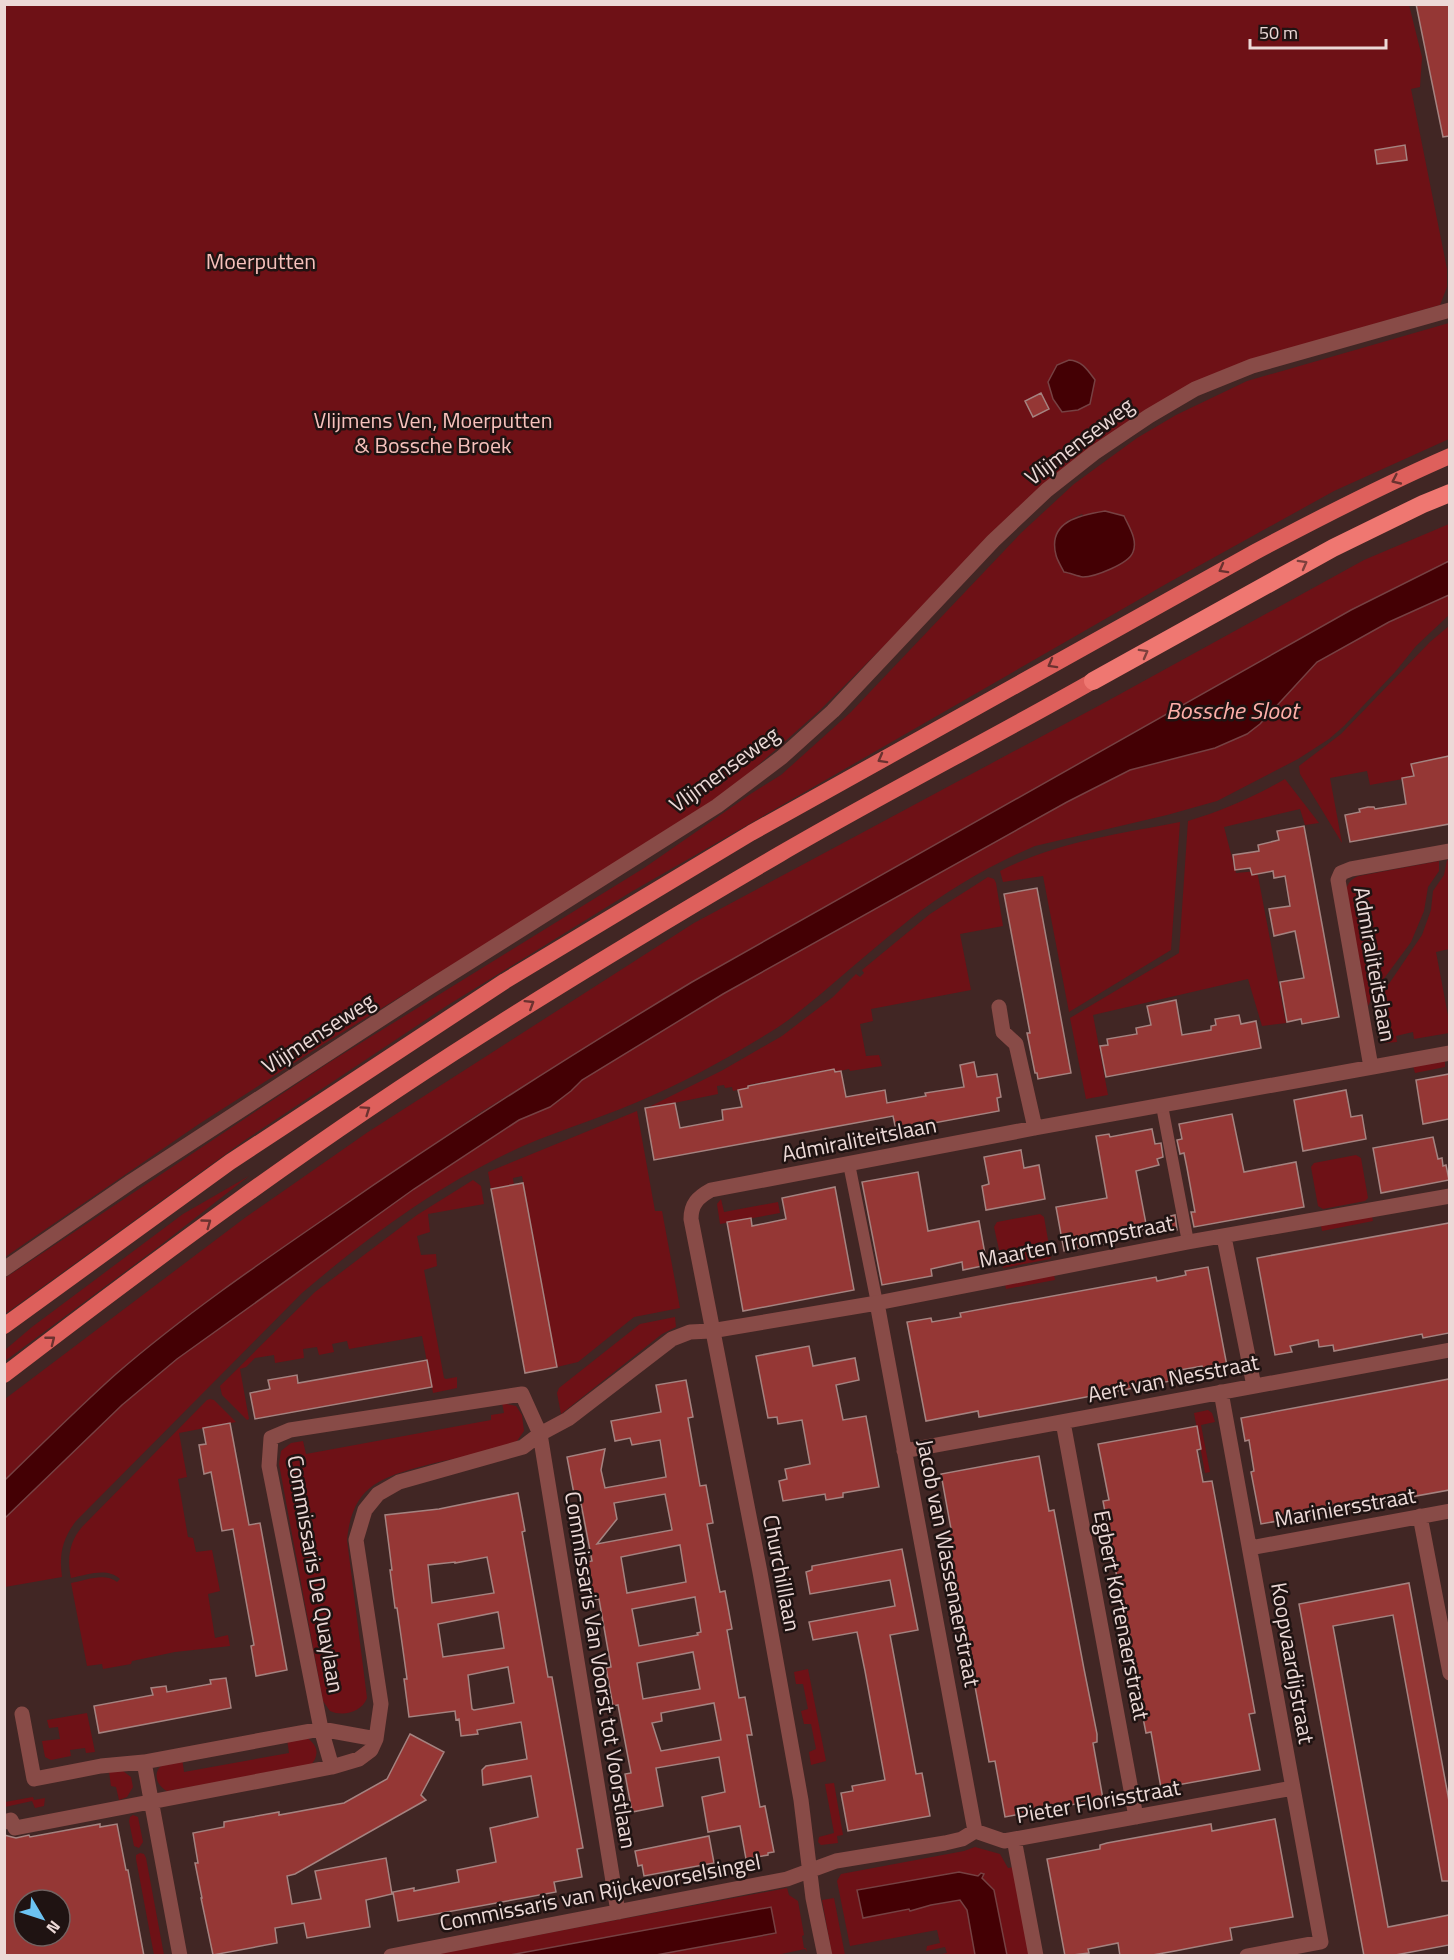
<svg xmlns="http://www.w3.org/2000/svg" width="1454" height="1960" font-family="'Titillium Web',sans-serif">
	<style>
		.green { fill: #6e1116; fill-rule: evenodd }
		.water { fill: #440004; stroke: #764143; stroke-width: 1.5 }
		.building { fill: #953735; stroke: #a58380; stroke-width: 1.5; fill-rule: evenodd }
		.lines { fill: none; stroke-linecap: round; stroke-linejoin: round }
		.pedestrian { stroke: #884b47; stroke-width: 12 }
		.minor { stroke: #884b47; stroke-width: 15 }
		.primary { stroke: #de605c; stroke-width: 16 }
		.motorway { stroke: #ef7771; stroke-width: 18 }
		.oneway { stroke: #6b3230 }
		.oneway2 { stroke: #7d403d }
		.labels { text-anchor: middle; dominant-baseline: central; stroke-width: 5; stroke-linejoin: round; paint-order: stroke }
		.park-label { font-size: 22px; fill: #f7c1bc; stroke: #1f1312 }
		.street-label { font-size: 22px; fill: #ecd9d7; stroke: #1f1312 }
		.water-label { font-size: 24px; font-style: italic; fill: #ffafa9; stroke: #1f1312 }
	</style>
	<rect width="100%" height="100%" fill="#412624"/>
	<path class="green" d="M5 5H1409L1422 57 1420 87 1411 89 1447 269V287L1440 305 1333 336 1136 418 916 614 819 711 719 800 322 1045 199 1124 5 1257Z
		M1449 323V439L1334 491 1166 584 631 892 448 1005 245 1140 5 1314V1278L330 1062 644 868 752 793 781 775 851 712 1021 533 1074 484 1137 438 1176 415 1247 381ZM1082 514 1127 560 1110 569 1084 577 1064 572 1056 535 1067 521Z
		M1449 524V561L1351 610 692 982 481 1112 281 1249 185 1318 116 1374 5 1480V1399L246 1217 368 1132 694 923 1102 704 1364 560Z
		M1449 595V615L1416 646 1395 672 1344 726 1329 739 1298 759 1217 801 1167 815 1035 846C990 865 947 890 909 920 880 943 851 968 822 993 806 1006 790 1020 772 1031 728 1058 683 1083 635 1103 593 1121 549 1133 508 1153 433 1189 365 1239 302 1293L76 1521C62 1539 59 1555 62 1577L5 1587V1518L122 1405 177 1359 414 1189 519 1120 558 1102 582 1080 723 994 1067 802 1130 770 1215 748 1247 734 1260 724 1317 662 1389 622Z
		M1449 626V756L1412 763 1414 777 1370 785 1367 771 1330 778 1342 843 1300 774 1299 766 1341 734 1430 642Z
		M1285 779 1319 823 1305 825 1300 809 1224 827 1236 873 1257 871 1286 1023 1262 1026 1248 979 1093 1015 1108 1095 1086 1099 1070 1018 1179 953 1188 821C1222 811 1254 797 1285 779Z
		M1180 822 1171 950 1069 1012 1043 876 1003 882 1000 871C1056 842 1119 834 1180 822Z
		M1447 860 1450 861 1449 949 1436 952 1449 1021V1033L1414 1039 1413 1032 1396 1036 1397 1042 1385 1043 1382 1039 1377 1010 1378 1000 1422 935 1431 910 1433 891 1444 875Z
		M1439 861V871L1428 887 1424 911 1411 942 1377 988 1368 1006 1346 889C1349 882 1352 878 1359 876Z
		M988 877 994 879 996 883 1003 926 960 934 971 990 871 1009 873 1021 860 1024 866 1056 879 1055 882 1066 850 1071 849 1069 835 1072 834 1069 748 1085V1088L733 1091 732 1087 725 1088 724 1085 717 1086 718 1094 645 1109 723 1070 782 1036 833 997 856 974 860 977 864 973 862 970 930 914Z
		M1445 1061V1067L1415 1073 1413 1066Z
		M637 1111 655 1211H662L680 1308 634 1317 578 1362 557 1367 522 1176 513 1178 514 1186 491 1189 488 1172Z
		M1356 1155 1361 1158 1368 1198 1365 1201 1323 1209 1318 1206 1311 1167 1314 1163Z
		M249 1176 158 1247 5 1361V1350L32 1327 183 1214Z
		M473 1180 481 1186 484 1204 428 1214 430 1232 417 1236 421 1255 436 1254 437 1266 424 1270 444 1378 446 1379 457 1377V1388L433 1393 422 1336 349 1349 347 1341 332 1344 334 1352 319 1355 317 1347 303 1349 304 1358 275 1363 274 1355 255 1358 246 1367 240 1369 249 1419 247 1420 222 1395 220 1386 315 1292 417 1215Z
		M721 1199 724 1212 778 1202 780 1213 720 1224 717 1204Z
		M1040 1214 1044 1217 1051 1257 1050 1259 1003 1268 994 1227 997 1222Z
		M1372 1216 1373 1221 1322 1231 1321 1226Z
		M1054 1275 1055 1280 1006 1289 1005 1284Z
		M675 1317 676 1327 662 1334 561 1414 557 1393 559 1388 640 1324Z
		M210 1399 214 1400 236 1422 179 1433 187 1477 178 1479 188 1537 193 1538 196 1552 212 1550 220 1591 208 1594 215 1638 228 1635 230 1646 175 1652 132 1661 131 1664 103 1669 102 1664 87 1666 71 1583C86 1580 105 1572 117 1582L120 1579C107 1567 87 1575 71 1578 67 1559 69 1542 82 1527L207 1400Z
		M502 1403 516 1406 522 1415 524 1431 517 1441C488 1453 453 1458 423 1466 378 1478 352 1488 347 1540L367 1698C362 1712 343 1717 330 1711L323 1701 279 1464 281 1451 291 1443 303 1441 306 1454 491 1420V1415L504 1413Z
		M1208 1410 1212 1413 1215 1422 1201 1425 1210 1472 1205 1473 1194 1413Z
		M808 1669 826 1761 811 1765 809 1752 816 1749 811 1724H804L801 1711 808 1709 803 1684H796L794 1672Z
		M87 1713 95 1752 86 1753 85 1748 70 1750 71 1756 51 1760 45 1757 42 1741 60 1739 58 1727 49 1728 47 1720Z
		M307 1738C318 1745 320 1756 310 1766L167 1791C157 1786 152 1773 162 1765 167 1761 176 1760 182 1758L184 1772 289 1753 287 1739Z
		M123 1771 131 1777 133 1787 127 1797 119 1800 116 1787 111 1786 109 1772Z
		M834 1783 843 1835 837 1836 838 1843 821 1845 818 1842 819 1837 834 1833 825 1784Z
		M33 1797 34 1800 45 1798 44 1806 35 1808 32 1801 5 1807V1802Z
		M133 1815 138 1817 143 1842 139 1848 134 1846 129 1821 130 1817Z
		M975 1847 1000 1854 1008 1868 1014 1867 1030 1955H1007L994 1890 982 1877 964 1873 857 1890 863 1918 910 1909 911 1911 912 1909 960 1900 967 1910 975 1955H937L947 1953 945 1947 926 1951 927 1946 940 1943 937 1930 850 1946 837 1881 841 1874 964 1851Z
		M140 1853 144 1854 146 1858 164 1955H154L136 1859V1855Z
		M787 1888 789 1895 798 1901 804 1935 802 1936 804 1948H806L807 1952 805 1949 772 1956 656 1955 775 1934 771 1907 510 1955 425 1956Z
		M834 1898 845 1955H832L822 1900Z"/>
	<path class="water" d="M1069 360C1082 361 1087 369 1095 380L1090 404 1078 410 1062 412 1053 399 1048 382 1057 365Z
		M1105 511 1124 516C1129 527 1138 540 1133 552 1129 564 1094 577 1083 577 1077 576 1070 573 1064 572 1061 566 1057 560 1056 555 1047 521 1081 515 1105 511Z
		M1449 561V595L1389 622 1317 662 1260 724 1247 734 1215 748 1130 770 1067 802 723 994 582 1080 571 1091 550 1107 519 1120 414 1189 177 1359 122 1405 5 1518V1480C41 1445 78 1408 116 1374 183 1316 257 1265 330 1215 448 1133 569 1056 692 982L1351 610Z
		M959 1872 978 1876 981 1873 984 1874 982 1878 994 1890 1007 1955H975L967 1910 960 1900 931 1905 910 1911 909 1909 863 1918 857 1890Z
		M771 1907 776 1933 656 1955H510Z"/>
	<path class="building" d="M1416 4H1449V136L1443 137Z
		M1405 145 1407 160 1377 164 1375 150Z
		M1041 393 1049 409 1033 417 1025 401Z
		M1449 756V824L1350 842 1345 815 1360 812 1359 809 1368 807H1374L1375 809 1406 804 1402 778 1414 776 1411 764Z
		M1304 826 1339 1017 1302 1024 1301 1019 1287 1022 1280 982 1304 978 1295 931 1274 936 1269 909 1290 906 1285 876 1274 878 1273 871 1252 875 1250 868 1235 870 1233 855 1259 851 1258 845 1279 840 1277 831Z
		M1037 888 1071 1073 1038 1079 1037 1073H1035L1027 1033H1030L1004 894Z
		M1176 1000 1182 1035 1211 1030V1026L1216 1025 1215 1019 1239 1015 1241 1024 1256 1021 1261 1048 1106 1077 1100 1046 1108 1045 1107 1039 1137 1034 1136 1028 1151 1025 1147 1006Z
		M974 1062 977 1077 997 1074 1001 1097 997 1098 999 1111 896 1130 893 1116 654 1160 645 1108 675 1103 680 1128 723 1120 722 1110 742 1107 738 1090 748 1088V1086L834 1069 835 1072 841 1071 846 1097 885 1090 887 1103 926 1096 925 1093 964 1087 960 1065Z
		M1449 1074V1119L1423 1124 1416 1080Z
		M1346 1090 1351 1117 1362 1115 1366 1139 1303 1151 1294 1100Z
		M1232 1114 1244 1172 1296 1162 1304 1207 1194 1227 1191 1212H1195L1187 1168 1184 1153 1180 1154 1177 1140 1182 1139 1179 1124Z
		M1152 1129 1155 1144 1161 1143 1163 1157 1157 1159 1159 1165 1136 1171 1147 1229 1114 1234 1115 1242 1064 1251 1056 1207 1107 1198 1096 1136 1109 1134 1110 1137Z
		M1433 1137 1438 1159 1442 1158 1443 1166 1446 1165 1449 1180 1381 1193 1373 1148Z
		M1021 1150 1024 1168 1039 1165 1045 1199 986 1210 982 1186 989 1184 984 1157Z
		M918 1172 928 1231 979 1221 987 1265 963 1270 962 1262 931 1269 932 1276 882 1285 862 1182Z
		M523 1183 557 1367 525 1373 491 1189Z
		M835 1187 854 1290 743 1311 727 1222 751 1218 752 1226 786 1219 782 1198Z
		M1175 1215 1177 1230 1171 1231 1166 1217Z
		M1449 1223V1333L1423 1338 1422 1334 1334 1351 1333 1345 1319 1347 1318 1340 1290 1346 1292 1352 1275 1355 1257 1258Z
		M1208 1267 1227 1366 1203 1370 1202 1366 1174 1371 1176 1380 1044 1405 979 1417 978 1411 926 1421 907 1322 931 1318 932 1322 961 1317 960 1313 1156 1277 1157 1281 1186 1275 1185 1271Z
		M809 1346 813 1366 855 1358 859 1380 836 1385 843 1420 866 1416 879 1487 843 1493V1497L826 1500 825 1494 783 1501 779 1481 787 1479 785 1469 810 1464 802 1420 778 1424 777 1417 768 1418 756 1356Z
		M427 1360 432 1387 255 1419 250 1393 270 1389 268 1380 297 1375 298 1383Z
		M1449 1379V1490L1261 1524 1251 1472 1254 1471 1249 1440 1245 1441 1241 1418Z
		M686 1380 693 1417 688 1418 700 1486 706 1485 713 1523 707 1524 716 1572 720 1592 725 1591 732 1629 727 1630 739 1698 745 1697 752 1735H747L760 1807 765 1806 774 1852 768 1853V1855L746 1859 740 1826 708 1832 702 1797 725 1792 719 1757 656 1768 663 1806 632 1812 625 1774 631 1773 618 1705 613 1706 606 1668 611 1667 599 1599 593 1600 586 1562 592 1561 579 1493 574 1494 567 1457 605 1449 601 1470 605 1488 666 1477 660 1440 632 1445 630 1438 615 1441 611 1421 661 1412 656 1385ZM665 1494 672 1530 597 1544 617 1519 614 1503ZM680 1545 686 1582 627 1593 621 1557ZM695 1597 701 1632 697 1633 698 1635 639 1646 632 1609ZM693 1652 700 1689 643 1699 637 1663ZM714 1703 721 1740 661 1751 652 1723 662 1721 661 1713Z
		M230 1423 249 1525 260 1523 287 1670 256 1676 251 1646 254 1645 233 1529 222 1531 211 1472 204 1474 199 1445 206 1444 203 1428Z
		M1197 1426 1201 1449 1197 1450 1203 1482 1212 1481 1255 1713 1249 1714 1260 1770 1161 1788 1151 1732 1146 1733 1135 1677 1103 1501 1109 1500 1098 1444Z
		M1039 1456 1049 1511 1054 1510 1084 1669 1097 1734V1742L1093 1743 1103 1799 1005 1817 995 1761 989 1762 946 1530 951 1529 941 1474Z
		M518 1493 525 1531 522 1532 535 1604 548 1677H552L583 1848 577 1849 582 1877 554 1882 556 1892 398 1921 393 1892 414 1888V1891L459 1882 457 1870 496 1862 490 1828 538 1817 531 1776 483 1785 482 1770 486 1766 527 1759 521 1722 477 1730 478 1734 461 1736 459 1719 456 1720 455 1711 409 1717 404 1679H407L402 1643 397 1608H395L390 1570H392L385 1515 439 1509ZM487 1557 494 1593 432 1603 428 1565 455 1562V1563ZM498 1612 504 1648 443 1657 438 1624ZM508 1667 514 1703 474 1710 472 1709 468 1675Z
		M902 1549 918 1630 890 1635 916 1774 922 1773 930 1816 848 1831 841 1793 853 1791 852 1786 885 1780 865 1671 857 1632 813 1640 809 1622 895 1606 890 1580 810 1594 806 1572 812 1570V1566Z
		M1409 1583 1449 1801V1881H1442L1393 1615 1333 1626 1388 1927 1449 1915V1945L1390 1956H1364L1299 1604Z
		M226 1678 231 1708 99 1733 94 1706 153 1695 151 1688 166 1686 167 1692 211 1684 210 1680Z
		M410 1734 444 1752 421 1795 426 1800 295 1874 287 1876 292 1904 321 1899 315 1871 386 1858 392 1894 366 1900 370 1927 307 1938 304 1923 275 1928 277 1943 213 1955 201 1898H202L195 1863H198L193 1833 224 1827V1822L279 1812V1815L344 1803 387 1779Z
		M1275 1819 1293 1917 1230 1928 1232 1940 1175 1951 1147 1956H1120L1118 1943 1088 1949 1089 1953 1065 1956 1047 1859 1100 1849V1845L1107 1843 1211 1824 1212 1831Z
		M100 1824V1827L117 1824 126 1870H128L144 1956H4V1835L16 1838 29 1835 30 1837ZM24 1900H60V1936H24Z
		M709 1836 714 1863 644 1876 642 1865 638 1866 635 1851Z"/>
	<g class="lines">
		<path class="pedestrian" d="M1162 1106 1188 1242
			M849 1164 877 1303"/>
		<path class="minor" d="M999 1007 1003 1032 1016 1044 1035 1128
			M1371 1067 1338 880 1341 873 1351 869 1450 851
			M1224 1237 1254 1386
			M4 1269 132 1181 430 987 717 806 782 757 833 711 993 541 1047 490 1094 453 1149 416 1195 389 1252 366 1450 310
			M877 1303 975 1831
			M1221 1392 1321 1942 1247 1956
			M1063 1422 1136 1817
			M904 1451 1450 1350
			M1420 1516 1450 1673
			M1250 1548 1450 1511
			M22 1714 34 1779 101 1766 144 1762 321 1729 269 1466 271 1438 290 1430 522 1394 540 1434 618 1912
			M144 1762 180 1956
			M332 1767 321 1729 376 1739
			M4 1822 11 1820 15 1828 332 1767 359 1759 371 1750 376 1739 381 1704 356 1540 365 1510 378 1494 399 1482 523 1447 540 1434 568 1419 672 1339 690 1332 711 1331 877 1303 1188 1242 1450 1196
			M1014 1839 1036 1956
			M391 1956 787 1879 836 1861 945 1843 962 1839 975 1831 1004 1841 1293 1788
			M825 1956 813 1898 801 1800 760 1572 691 1219C691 1204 698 1197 711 1190L1035 1128 1450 1053"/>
		<path class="primary" d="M4 1326 230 1162 505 981 751 833 1255 552C1319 518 1383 485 1450 456
			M4 1375C159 1256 316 1140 480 1036 579 973 679 913 780 854 883 794 989 740 1093 681"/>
		<path class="motorway" d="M1093 681 1333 548 1423 504 1450 493"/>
	</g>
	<defs><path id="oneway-chevron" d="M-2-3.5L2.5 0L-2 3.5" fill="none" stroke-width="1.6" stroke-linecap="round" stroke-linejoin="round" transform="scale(1.5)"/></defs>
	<g class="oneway">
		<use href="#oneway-chevron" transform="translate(1396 480) rotate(155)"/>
		<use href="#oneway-chevron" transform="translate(1223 569) rotate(151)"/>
		<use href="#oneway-chevron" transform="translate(1052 664) rotate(151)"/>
		<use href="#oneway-chevron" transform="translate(882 759) rotate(151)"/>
		<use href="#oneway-chevron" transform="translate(530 1004) rotate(-32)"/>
		<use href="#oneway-chevron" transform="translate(366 1110) rotate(-35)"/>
		<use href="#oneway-chevron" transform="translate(207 1223) rotate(-36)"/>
		<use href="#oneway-chevron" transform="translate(51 1340) rotate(-38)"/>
	</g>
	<g class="oneway2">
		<use href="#oneway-chevron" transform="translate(1303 564) rotate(-29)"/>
		<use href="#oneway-chevron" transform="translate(1144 653) rotate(-29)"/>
	</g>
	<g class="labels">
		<g class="park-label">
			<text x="261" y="261">Moerputten</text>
			<text x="433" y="420">Vlijmens Ven, Moerputten<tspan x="433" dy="25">&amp; Bossche Broek</tspan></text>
		</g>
		<g class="street-label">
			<text transform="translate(1079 441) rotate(-37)">Vlijmenseweg</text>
			<text transform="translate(724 769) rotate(-36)">Vlijmenseweg</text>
			<text transform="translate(1375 964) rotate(80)">Admiraliteitslaan</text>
			<text transform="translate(318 1033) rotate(-33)">Vlijmenseweg</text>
			<text transform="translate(859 1139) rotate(-11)">Admiraliteitslaan</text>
			<text transform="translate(1076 1241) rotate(-11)">Maarten Trompstraat</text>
			<text transform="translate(1173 1378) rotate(-11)">Aert van Nesstraat</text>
			<text transform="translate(1345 1507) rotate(-10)">Mariniersstraat</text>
			<text transform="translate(949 1563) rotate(79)">Jacob van Wassenaerstraat</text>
			<text transform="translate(782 1573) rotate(79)">Churchilllaan</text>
			<text transform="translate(316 1574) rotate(80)">Commissaris De Quaylaan</text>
			<text transform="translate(1122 1615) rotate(79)">Egbert Kortenaerstraat</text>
			<text transform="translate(1293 1663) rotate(80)">Koopvaardijstraat</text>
			<text transform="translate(601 1670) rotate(81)">Commissaris Van Voorst tot Voorstlaan</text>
			<text transform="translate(1098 1801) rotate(-10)">Pieter Florisstraat</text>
			<text transform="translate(600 1892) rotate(-11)">Commissaris van Rijckevorselsingel</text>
		</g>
		<g class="water-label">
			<text x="1232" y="710">Bossche Sloot</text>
		</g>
	</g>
	<rect width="1454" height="1960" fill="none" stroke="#ecd9d7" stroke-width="12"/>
	<g transform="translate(42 1918) rotate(129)"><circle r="28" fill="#1f1312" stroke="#716261" stroke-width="1.5"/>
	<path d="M0-4.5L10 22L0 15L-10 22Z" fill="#6cc3f2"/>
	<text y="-9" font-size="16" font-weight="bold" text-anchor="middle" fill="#ecd9d7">N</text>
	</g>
	<path d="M1250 39v9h136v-9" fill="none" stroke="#ecd9d7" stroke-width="3"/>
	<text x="1259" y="39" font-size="18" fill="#ecd9d7" stroke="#1f1312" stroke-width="4.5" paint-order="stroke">50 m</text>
</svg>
